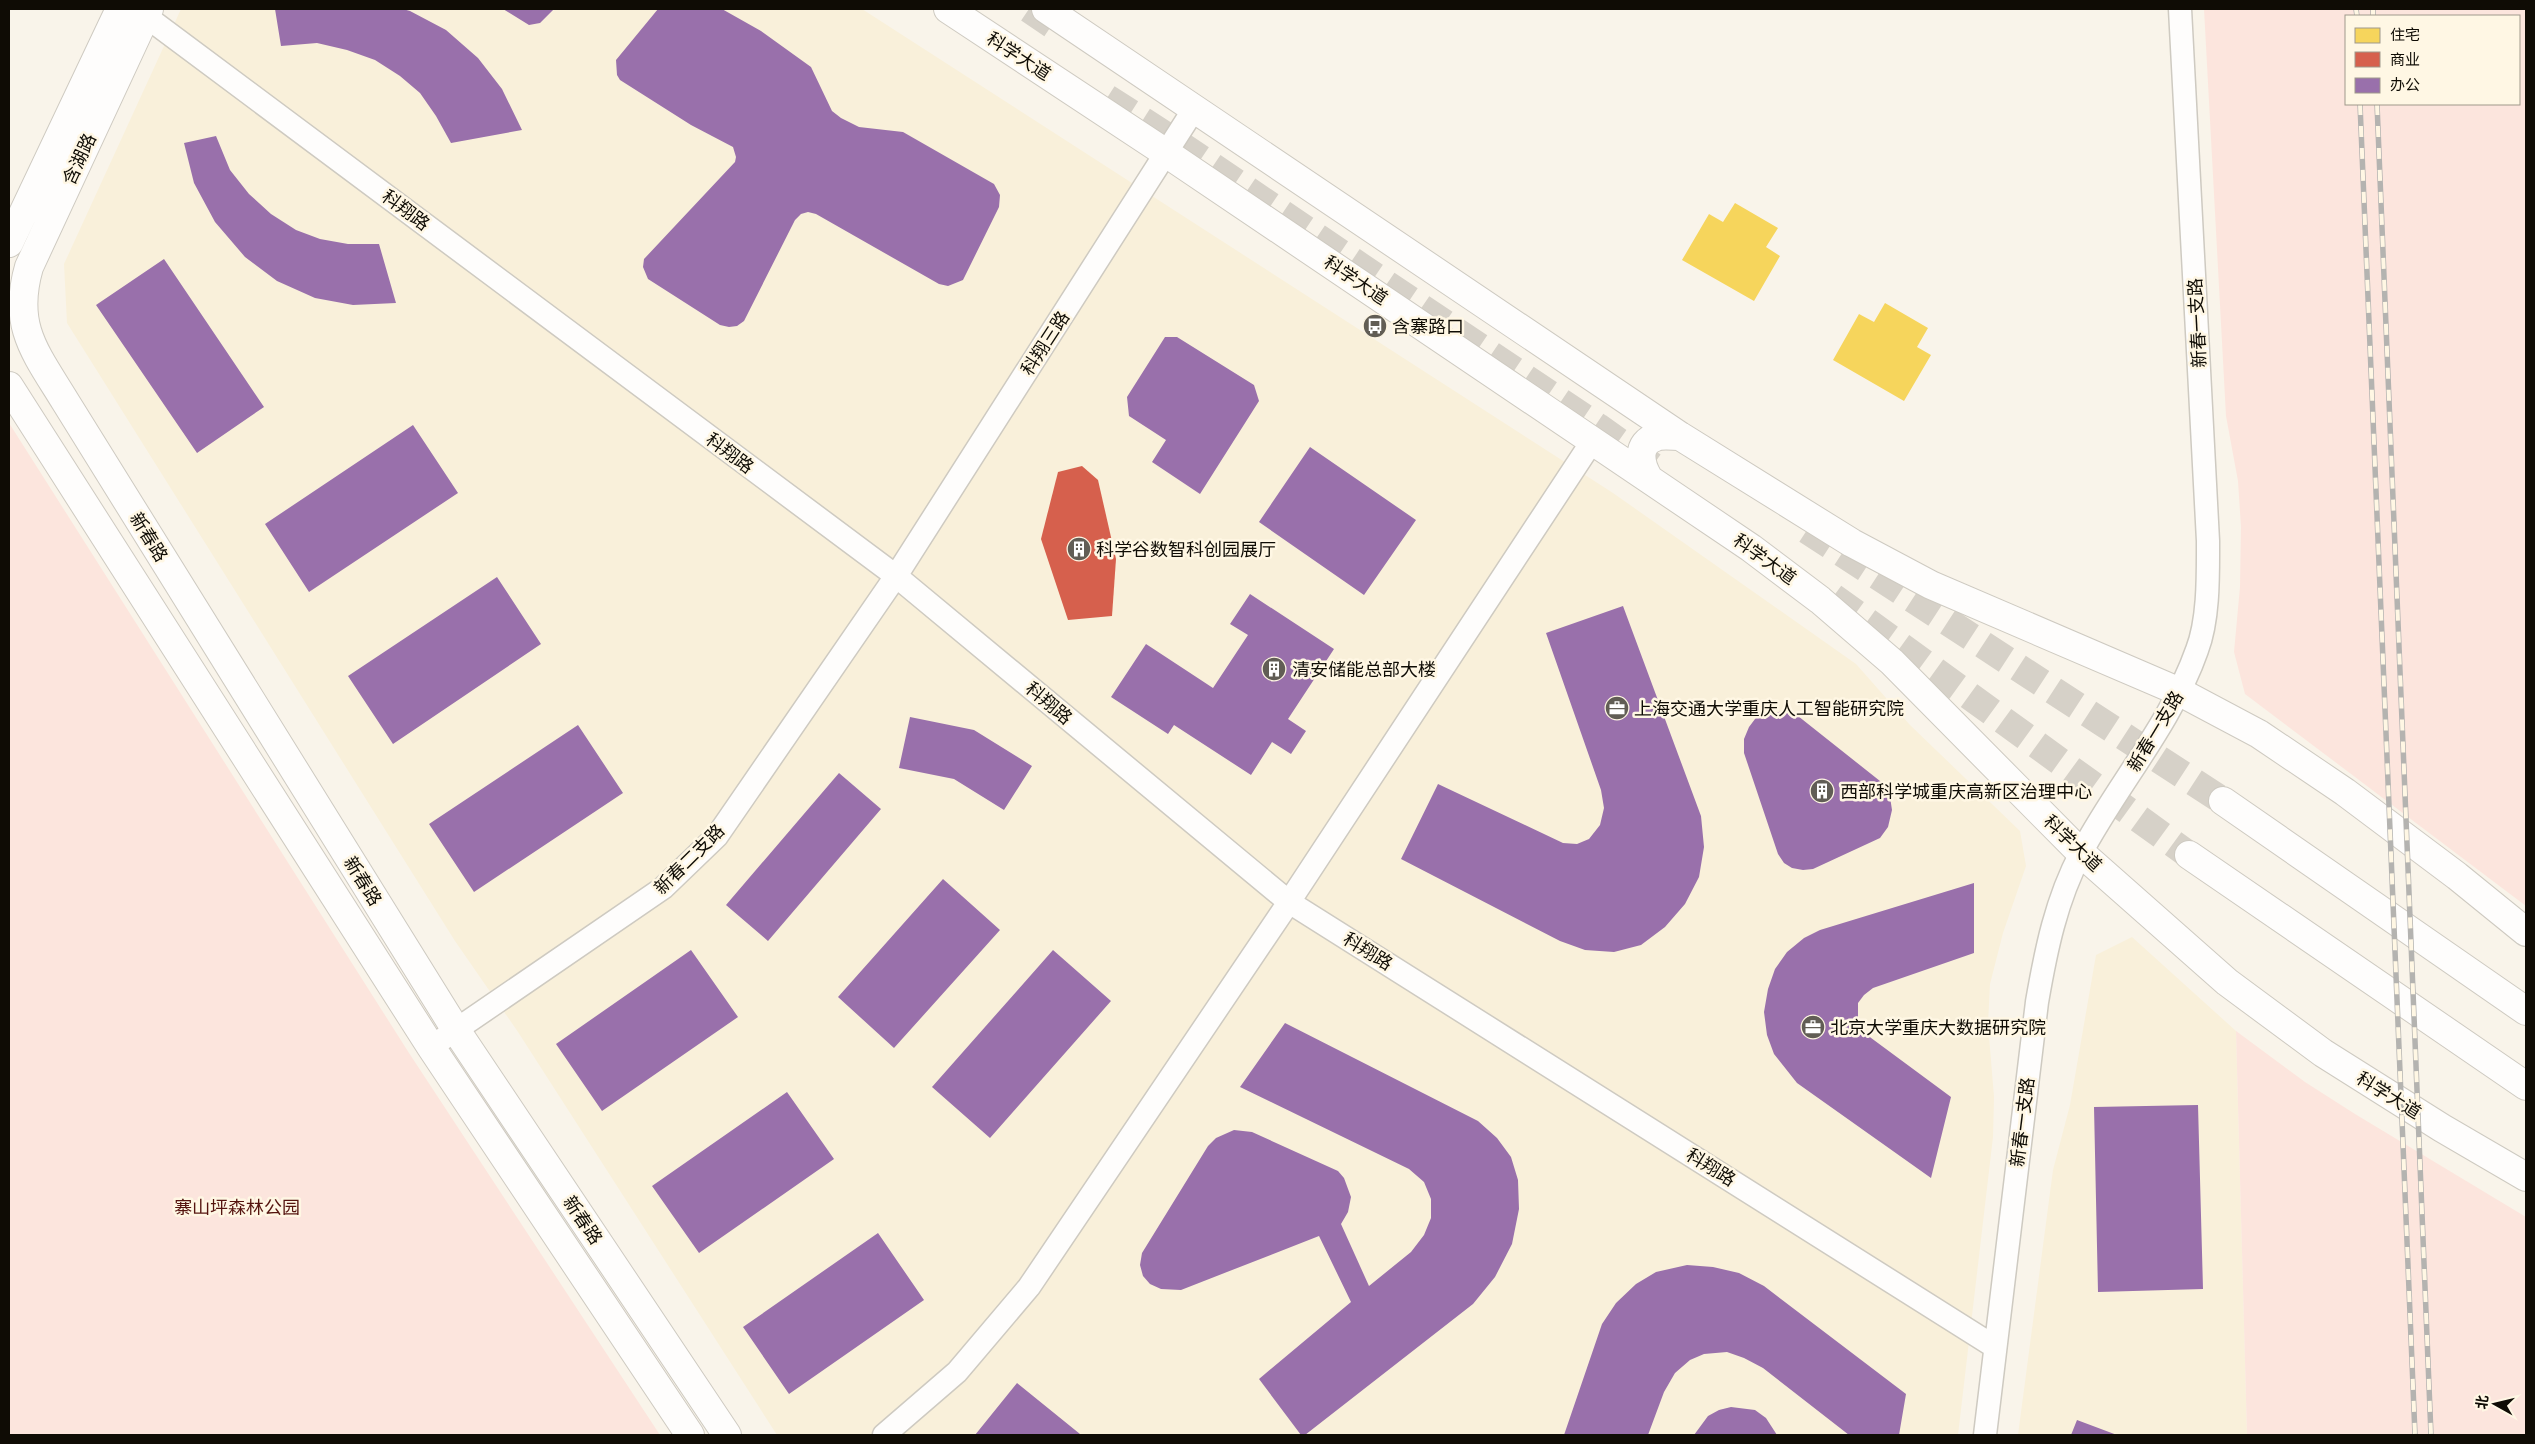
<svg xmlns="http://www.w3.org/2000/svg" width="2535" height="1444" font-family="'PT Sans','Noto Sans SC',sans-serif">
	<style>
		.built { fill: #f9f0da }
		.green { fill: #fce5dd; fill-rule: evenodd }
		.homes { fill: #f6d55c }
		.shops { fill: #d6604d }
		.offices { fill: #9970ab }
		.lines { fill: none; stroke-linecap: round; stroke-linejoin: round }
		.highway-tunnel { stroke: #d6d1c8; stroke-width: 28; stroke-dasharray: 28 14; stroke-linecap: butt }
		.minor-casing { stroke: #cecac1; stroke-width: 25 }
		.major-casing { stroke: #cecac1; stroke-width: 30 }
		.highway-casing { stroke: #cecac1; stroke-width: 30 }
		.minor { stroke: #fefdfc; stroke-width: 22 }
		.major { stroke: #fefdfc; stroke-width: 28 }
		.highway { stroke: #fefdfc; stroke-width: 28 }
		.rail-casing { stroke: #b4b3b0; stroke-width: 5.5 }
		.rail { stroke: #fff7e4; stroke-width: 4; stroke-dasharray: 11; stroke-linecap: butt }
		.labels { text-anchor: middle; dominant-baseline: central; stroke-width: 5; stroke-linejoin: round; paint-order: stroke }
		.street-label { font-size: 18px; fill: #0f0c05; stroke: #fff7e4 }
		.poi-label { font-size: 18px; fill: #0f0c05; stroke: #fff7e4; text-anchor: start }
		.park-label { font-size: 18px; fill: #55140f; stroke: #fff7e4 }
	</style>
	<rect width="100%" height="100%" fill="#f9f4ea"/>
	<path class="built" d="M181 9H862L1613 493 1856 664 1910 725 2020 831 2026 866 2003 933 1990 984 1988 1024 1994 1097 1993 1137 1958 1435H777L518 1032 455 941 67 323 64 264Z
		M2132 937 2236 1031 2247 1435H2018L2053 1170 2070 1105 2096 955Z"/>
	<path class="green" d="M2204 9H2526V906L2245 694 2234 652 2240 587 2241 527 2238 481 2226 416ZM2346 16H2519V104H2346Z
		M9 423 409 1053 660 1435H9Z
		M2236 1031 2305 1082 2355 1114 2526 1217V1435H2247Z"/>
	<path class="homes" d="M1735 203 1778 228 1766 247 1780 256 1754 301 1682 260 1709 214 1723 222Z
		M1885 303 1928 328 1917 347 1931 355 1904 401 1833 360 1859 314 1874 322Z"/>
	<path class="shops" d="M1082 466 1098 480 1116 559 1112 616 1068 620 1041 539 1058 472Z"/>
	<path class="offices" d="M275 9H403L410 11 446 30 478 58 502 89 522 130 451 143 436 116 420 93 400 76 375 60 347 50 317 43 281 46Z
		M503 9H554L540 23 529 25Z
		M658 9H722L761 31 811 67 832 111 841 118 859 127 903 132 994 184 1000 195 999 207 963 280 948 286 939 284 816 214 808 212 801 214 795 220 744 321 737 326 729 327 720 325 648 279 643 267 644 259 735 162 736 157 733 147 691 125 620 80 617 75 616 60Z
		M216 136 230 170 249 194 271 214 296 230 320 239 348 244H379L396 303 353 305 315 298 277 281 245 257 215 222 194 183 184 143Z
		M164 259 264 407 197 453 96 305Z
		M1165 337H1177L1254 385 1259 401 1200 494 1152 462 1166 440 1129 416 1127 397Z
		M413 425 458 493 309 592 265 524Z
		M1310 447 1416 520 1364 595 1259 522Z
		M497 577 541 644 393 744 348 676Z
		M1250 594 1334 649 1288 719 1306 731 1291 754 1272 742 1251 775 1174 725 1168 734 1111 697 1146 644 1213 688 1248 635 1230 624Z
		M1623 606 1701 816 1704 847 1699 877 1685 904 1665 927 1641 945 1614 952 1585 950 1560 941 1401 859 1438 784 1563 843 1577 844 1589 839 1600 825 1604 808 1601 790 1546 633Z
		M1785 711 1798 716 1885 785 1890 797 1892 810 1888 827 1880 838 1813 869 1803 870 1792 868 1784 863 1778 854 1744 753V739L1749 727 1758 715Z
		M910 717 974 730 1032 766 1004 810 954 779 899 768Z
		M578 725 623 793 474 892 429 824Z
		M839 773 881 809 768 941 726 905Z
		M943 879 1000 930 894 1048 838 997Z
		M1974 883V953L1873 988 1864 995 1858 1003V1023L1863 1032 1951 1097 1931 1178 1797 1083 1774 1054 1767 1035 1764 1012 1768 989 1775 969 1787 952 1804 938 1820 930Z
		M691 950 738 1017 602 1111 556 1044Z
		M1053 950 1111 1001 990 1138 932 1087Z
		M1285 1023 1478 1121 1497 1138 1511 1157 1518 1180 1519 1209 1512 1244 1495 1277 1473 1304 1305 1435H1301L1259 1379 1351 1302 1319 1236 1181 1290 1161 1289 1150 1284 1143 1276 1140 1265 1142 1253 1208 1146 1216 1138 1234 1130 1252 1132 1338 1171 1344 1178 1351 1197 1348 1212 1341 1224 1369 1286 1411 1252 1424 1235 1431 1218V1199L1424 1182 1409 1169 1240 1087Z
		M787 1092 834 1159 699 1253 652 1186Z
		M2198 1105 2203 1289 2098 1292 2094 1107Z
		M878 1233 924 1300 789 1394 743 1327Z
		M1687 1265 1713 1267 1739 1273 1764 1286 1906 1394 1899 1435H1849L1763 1368 1744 1358 1727 1352 1704 1354 1690 1360 1675 1373 1664 1392 1648 1435H1564L1602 1324 1616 1303 1636 1284 1656 1272Z
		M1017 1383 1080 1434 1079 1435H975Z
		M1731 1407 1755 1410 1766 1418 1777 1435H1694L1708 1416 1719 1410Z
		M2077 1420 2117 1435H2071Z"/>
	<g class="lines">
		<path class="highway-tunnel" d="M1029 9 1063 32
			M1107 98 1182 146 1598 427 1654 467
			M1807 530 2223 801
			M1833 597 2189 855"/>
		<g class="minor-casing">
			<path id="minor" d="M136 9 896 576 1289 902 1995 1347
				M431 1047 663 888 717 836 896 576 1194 109
				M884 1435 957 1372 1029 1287 1289 902 1593 440
				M1985 1435 2037 1002C2046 950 2056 900 2081 853 2117 785 2171 724 2197 650 2209 619 2208 574 2208 541L2180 9"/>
		</g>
		<g class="major-casing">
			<path id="major" d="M149 9 29 267C12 326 35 352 65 401L456 1030 727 1435
				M948 9 1166 153 1751 548 1820 600 1892 662 2081 853 2227 982 2323 1053 2442 1128 2526 1177
				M1046 9 1680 436 1852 543 1931 585 2180 692 2259 734 2345 792 2457 876 2526 932
				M9 243 120 9
				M9 386 431 1047 690 1435
				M1648 477C1640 464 1636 443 1656 437 1663 434 1673 436 1680 436"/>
		</g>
		<g class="highway-casing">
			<path id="highway" d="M2223 801 2526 1011
				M2189 855 2526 1086"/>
		</g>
		<use href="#minor" class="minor"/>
		<use href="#major" class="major"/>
		<use href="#highway" class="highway"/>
		<g class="rail-casing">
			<path id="rail" d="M2356 9 2357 16
				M2373 9V16
				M2360 104 2415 1435
				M2377 104 2431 1435"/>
		</g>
		<use href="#rail" class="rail"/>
	</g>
	<defs>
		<g id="bus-disc" transform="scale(1.25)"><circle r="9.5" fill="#615d55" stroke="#fff7e4"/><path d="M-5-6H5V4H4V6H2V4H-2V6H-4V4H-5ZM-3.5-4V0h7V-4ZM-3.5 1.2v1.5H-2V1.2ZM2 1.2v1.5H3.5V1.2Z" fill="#fff"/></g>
		<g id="building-disc" transform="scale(1.25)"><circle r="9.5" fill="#615d55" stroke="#fff7e4"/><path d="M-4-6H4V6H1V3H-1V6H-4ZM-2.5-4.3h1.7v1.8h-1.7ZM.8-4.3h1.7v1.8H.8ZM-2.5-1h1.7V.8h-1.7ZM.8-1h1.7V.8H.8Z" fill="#fff"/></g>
		<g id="office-disc" transform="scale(1.25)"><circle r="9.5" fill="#615d55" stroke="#fff7e4"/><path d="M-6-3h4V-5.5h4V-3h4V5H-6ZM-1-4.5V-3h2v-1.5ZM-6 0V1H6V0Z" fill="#fff"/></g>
	</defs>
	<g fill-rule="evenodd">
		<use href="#bus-disc" x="1375" y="326"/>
		<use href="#building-disc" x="1079" y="549"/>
		<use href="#building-disc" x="1274" y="669"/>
		<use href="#office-disc" x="1617" y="708"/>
		<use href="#building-disc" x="1822" y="791"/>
		<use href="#office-disc" x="1813" y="1027"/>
	</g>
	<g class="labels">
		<g class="street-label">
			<text transform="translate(1019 56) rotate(33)">科学大道</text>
			<text transform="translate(79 159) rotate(-65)">含湖路</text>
			<text transform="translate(406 210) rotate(37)">科翔路</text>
			<text transform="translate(1356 280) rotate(34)">科学大道</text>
			<text transform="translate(2197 323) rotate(-93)">新春一支路</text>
			<text transform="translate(1045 343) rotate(-57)">科翔三路</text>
			<text transform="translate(730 453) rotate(37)">科翔路</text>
			<text transform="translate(149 537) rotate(58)">新春路</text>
			<text transform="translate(1765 559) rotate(36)">科学大道</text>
			<text transform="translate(1049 703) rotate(40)">科翔路</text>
			<text transform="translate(2155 731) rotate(-59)">新春一支路</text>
			<text transform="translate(2073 843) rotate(44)">科学大道</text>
			<text transform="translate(689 859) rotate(-45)">新春二支路</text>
			<text transform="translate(363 881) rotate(58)">新春路</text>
			<text transform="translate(1368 951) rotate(32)">科翔路</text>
			<text transform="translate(2389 1095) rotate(32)">科学大道</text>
			<text transform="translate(2022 1122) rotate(-83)">新春一支路</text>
			<text transform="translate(1711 1167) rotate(32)">科翔路</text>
			<text transform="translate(583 1220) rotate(56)">新春路</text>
		</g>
		<g class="poi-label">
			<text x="1392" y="326">含寨路口</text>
			<text x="1096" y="549">科学谷数智科创园展厅</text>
			<text x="1292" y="669">清安储能总部大楼</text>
			<text x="1634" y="708">上海交通大学重庆人工智能研究院</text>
			<text x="1840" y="791">西部科学城重庆高新区治理中心</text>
			<text x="1830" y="1027">北京大学重庆大数据研究院</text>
		</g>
		<g class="park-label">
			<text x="237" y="1207">寨山坪森林公园</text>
		</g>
	</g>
	<rect width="2535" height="1444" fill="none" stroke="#0f0c05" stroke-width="20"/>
	<rect x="2345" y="15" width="175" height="90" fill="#fff7e4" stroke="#9f998b"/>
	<rect x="2355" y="28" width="25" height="15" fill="#f6d55c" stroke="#9f998b"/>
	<text x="2390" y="40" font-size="15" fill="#0f0c05">住宅</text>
	<rect x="2355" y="52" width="25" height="15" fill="#d6604d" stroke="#9f998b"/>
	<text x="2390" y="65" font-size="15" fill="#0f0c05">商业</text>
	<rect x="2355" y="78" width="25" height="15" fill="#9970ab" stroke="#9f998b"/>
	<text x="2390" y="90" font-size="15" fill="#0f0c05">办公</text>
	<g transform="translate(2495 1404) rotate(278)" stroke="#fff7e4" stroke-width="4" paint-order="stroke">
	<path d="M0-4L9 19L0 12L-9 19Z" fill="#0f0c05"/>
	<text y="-8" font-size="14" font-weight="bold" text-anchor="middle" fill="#0f0c05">北</text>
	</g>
</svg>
